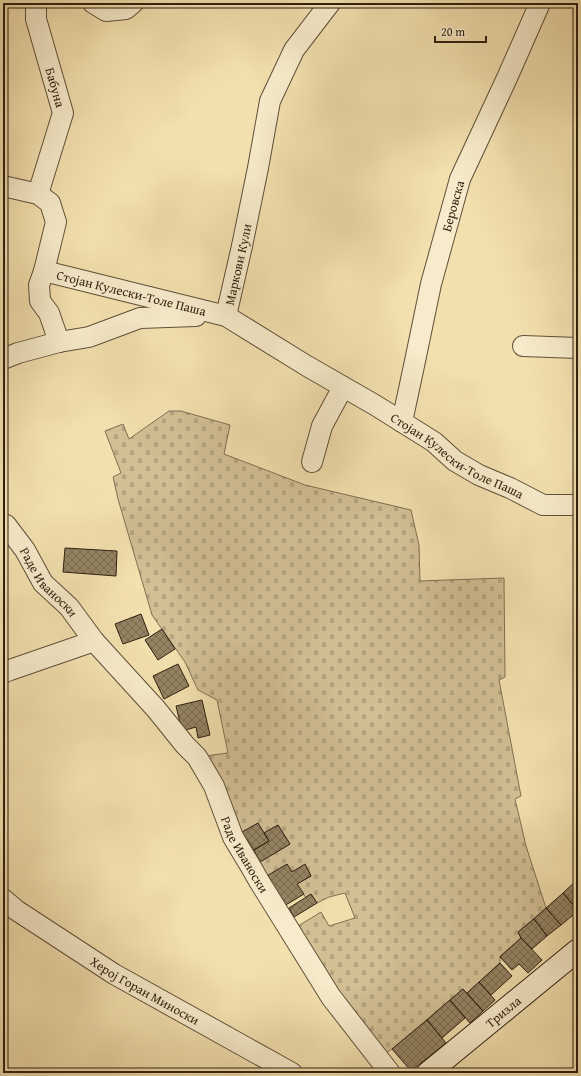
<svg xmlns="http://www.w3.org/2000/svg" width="581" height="1076" font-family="'Gentium Book Plus',serif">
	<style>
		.cemetery { fill: url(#cemetery-stones); stroke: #806f52 }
		.building { fill: url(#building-cross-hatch); stroke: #2e1f10 }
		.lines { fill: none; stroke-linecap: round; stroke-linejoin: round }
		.street-casing { stroke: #5f4f38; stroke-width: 22 }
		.secondary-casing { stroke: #2e1f10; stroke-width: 24 }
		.street { stroke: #f7ebcb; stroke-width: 20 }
		.secondary { stroke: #f7ebcb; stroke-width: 22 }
		.labels { text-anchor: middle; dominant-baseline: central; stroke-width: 4; stroke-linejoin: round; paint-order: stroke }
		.street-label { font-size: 13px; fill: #2e1f10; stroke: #f7ebcb }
	</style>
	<defs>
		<pattern id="cemetery-stones" width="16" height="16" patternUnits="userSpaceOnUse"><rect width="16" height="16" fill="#d2bf94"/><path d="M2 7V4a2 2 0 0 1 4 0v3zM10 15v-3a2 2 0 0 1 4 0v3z" fill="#b5a47f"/></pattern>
		<pattern id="building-cross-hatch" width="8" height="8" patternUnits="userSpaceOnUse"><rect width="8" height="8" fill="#948363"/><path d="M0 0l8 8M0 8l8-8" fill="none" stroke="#796b50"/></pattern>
	</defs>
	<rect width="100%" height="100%" fill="#f3e0af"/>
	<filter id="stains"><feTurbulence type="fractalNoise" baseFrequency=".005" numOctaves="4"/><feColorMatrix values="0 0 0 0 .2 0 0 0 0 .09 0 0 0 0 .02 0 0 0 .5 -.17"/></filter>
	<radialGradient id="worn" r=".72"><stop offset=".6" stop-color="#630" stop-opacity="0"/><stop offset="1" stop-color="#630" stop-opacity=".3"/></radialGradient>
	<path class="cemetery" d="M169 411H181L230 425 224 454 305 485 411 510 419 545 420 581 504 578 505 677 499 680 521 796 515 799 526 846 546 908 518 932 521 938 500 956V963L467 993 463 989 392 1049 378 1058 290 931 321 912 329 926 355 918 345 893 329 897 317 903 311 894 306 898 297 884 311 876 305 865 292 872 265 877 251 867 290 844 278 825 264 833 258 824 233 837 197 757 228 753 217 700 198 690 185 662 152 615 118 499 113 477 121 473 105 431 123 424 129 439Z"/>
	<path class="building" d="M65 548 117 551 116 576 63 572Z
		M141 614 149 635 123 644 115 624Z
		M162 629 175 649 158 660 145 640Z
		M178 664 189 686 164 699 153 676Z
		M202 700 210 735 198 738 196 727 182 731 176 706Z
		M258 823 269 841 254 850 242 832Z
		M278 825 290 844 260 862 254 850 269 841 264 833Z
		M287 864 292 872 305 864 311 876 297 884 304 894 284 906 265 877Z
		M578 879V910L563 893Z
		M563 893 578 911 561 925 546 908Z
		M311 894 317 903 294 917 289 908Z
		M546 908 561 925 547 936 534 919Z
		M534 919 547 936 532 949 521 938 518 932Z
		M521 938 542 960 528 973 519 964 512 970 500 957Z
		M500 963 512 976 491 995 479 982Z
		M479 982 495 1000 483 1011 467 993Z
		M463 989 483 1011 470 1023 450 1000Z
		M450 1000 465 1018 442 1038 427 1020Z
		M427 1020 446 1043 411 1071 392 1049Z"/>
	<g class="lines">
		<g class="street-casing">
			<g id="street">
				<path id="s1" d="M36 3V19L63 113 38 194"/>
				<path d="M93 3 106 11 126 9 133 3"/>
				<path d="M3 186 38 194 50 203 56 222 44 271 39 285 40 301 49 313 59 342"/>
				<path id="s2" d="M44 271 226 316 307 366 375 405 434 442 455 461 479 475 510 488 543 505H578"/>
				<path id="s3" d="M226 316 242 246 258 168 270 101 294 50 330 3"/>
				<path d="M523 346 578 348"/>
				<path d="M3 359 18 353 59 342 89 337 140 318 196 316"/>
				<path id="s4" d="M402 422 415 361 431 284 460 179 507 78 540 3"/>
				<path d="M312 462 322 426 343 387"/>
				<path id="s5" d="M3 524 6 525 25 550 43 583 69 607 94 641 156 709 185 745 197 757 214 786 233 837 251 867 259 881 331 997 390 1073"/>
				<path d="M3 673 10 670 94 641"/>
				<path id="s6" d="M3 899 16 910 114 974 292 1073"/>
			</g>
		</g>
		<g class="secondary-casing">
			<g id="secondary">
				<path id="s7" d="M428 1073 578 950"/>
			</g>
		</g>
		<use href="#street" class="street"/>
		<use href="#secondary" class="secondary"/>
	</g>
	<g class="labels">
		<g class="street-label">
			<text stroke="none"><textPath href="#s1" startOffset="87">Бабуна</textPath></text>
			<text stroke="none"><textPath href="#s4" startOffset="222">Беровска</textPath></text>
			<text stroke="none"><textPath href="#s3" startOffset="53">Маркови Кули</textPath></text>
			<text stroke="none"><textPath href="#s2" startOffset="90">Стојан Кулески-Толе Паша</textPath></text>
			<text stroke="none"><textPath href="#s2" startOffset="458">Стојан Кулески-Толе Паша</textPath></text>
			<text stroke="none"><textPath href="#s5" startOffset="75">Раде Иваноски</textPath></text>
			<text stroke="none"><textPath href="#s5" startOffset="414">Раде Иваноски</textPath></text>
			<text stroke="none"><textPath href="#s6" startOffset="169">Херој Горан Миноски</textPath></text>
			<text stroke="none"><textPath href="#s7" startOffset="97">Тризла</textPath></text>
		</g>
	</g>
	<rect width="581" height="1076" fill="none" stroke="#f3e0af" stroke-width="16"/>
	<rect x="4" y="4" width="573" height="1068" fill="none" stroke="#2e1f10" stroke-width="2"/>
	<rect x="8" y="8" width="565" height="1060" fill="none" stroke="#2e1f10"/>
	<path d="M435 36v6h51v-6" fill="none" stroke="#2e1f10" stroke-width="2"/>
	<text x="441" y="36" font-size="12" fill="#2e1f10" stroke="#f7ebcb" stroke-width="3" paint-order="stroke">20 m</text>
	<rect width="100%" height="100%" filter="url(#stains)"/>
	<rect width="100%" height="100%" fill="url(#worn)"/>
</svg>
